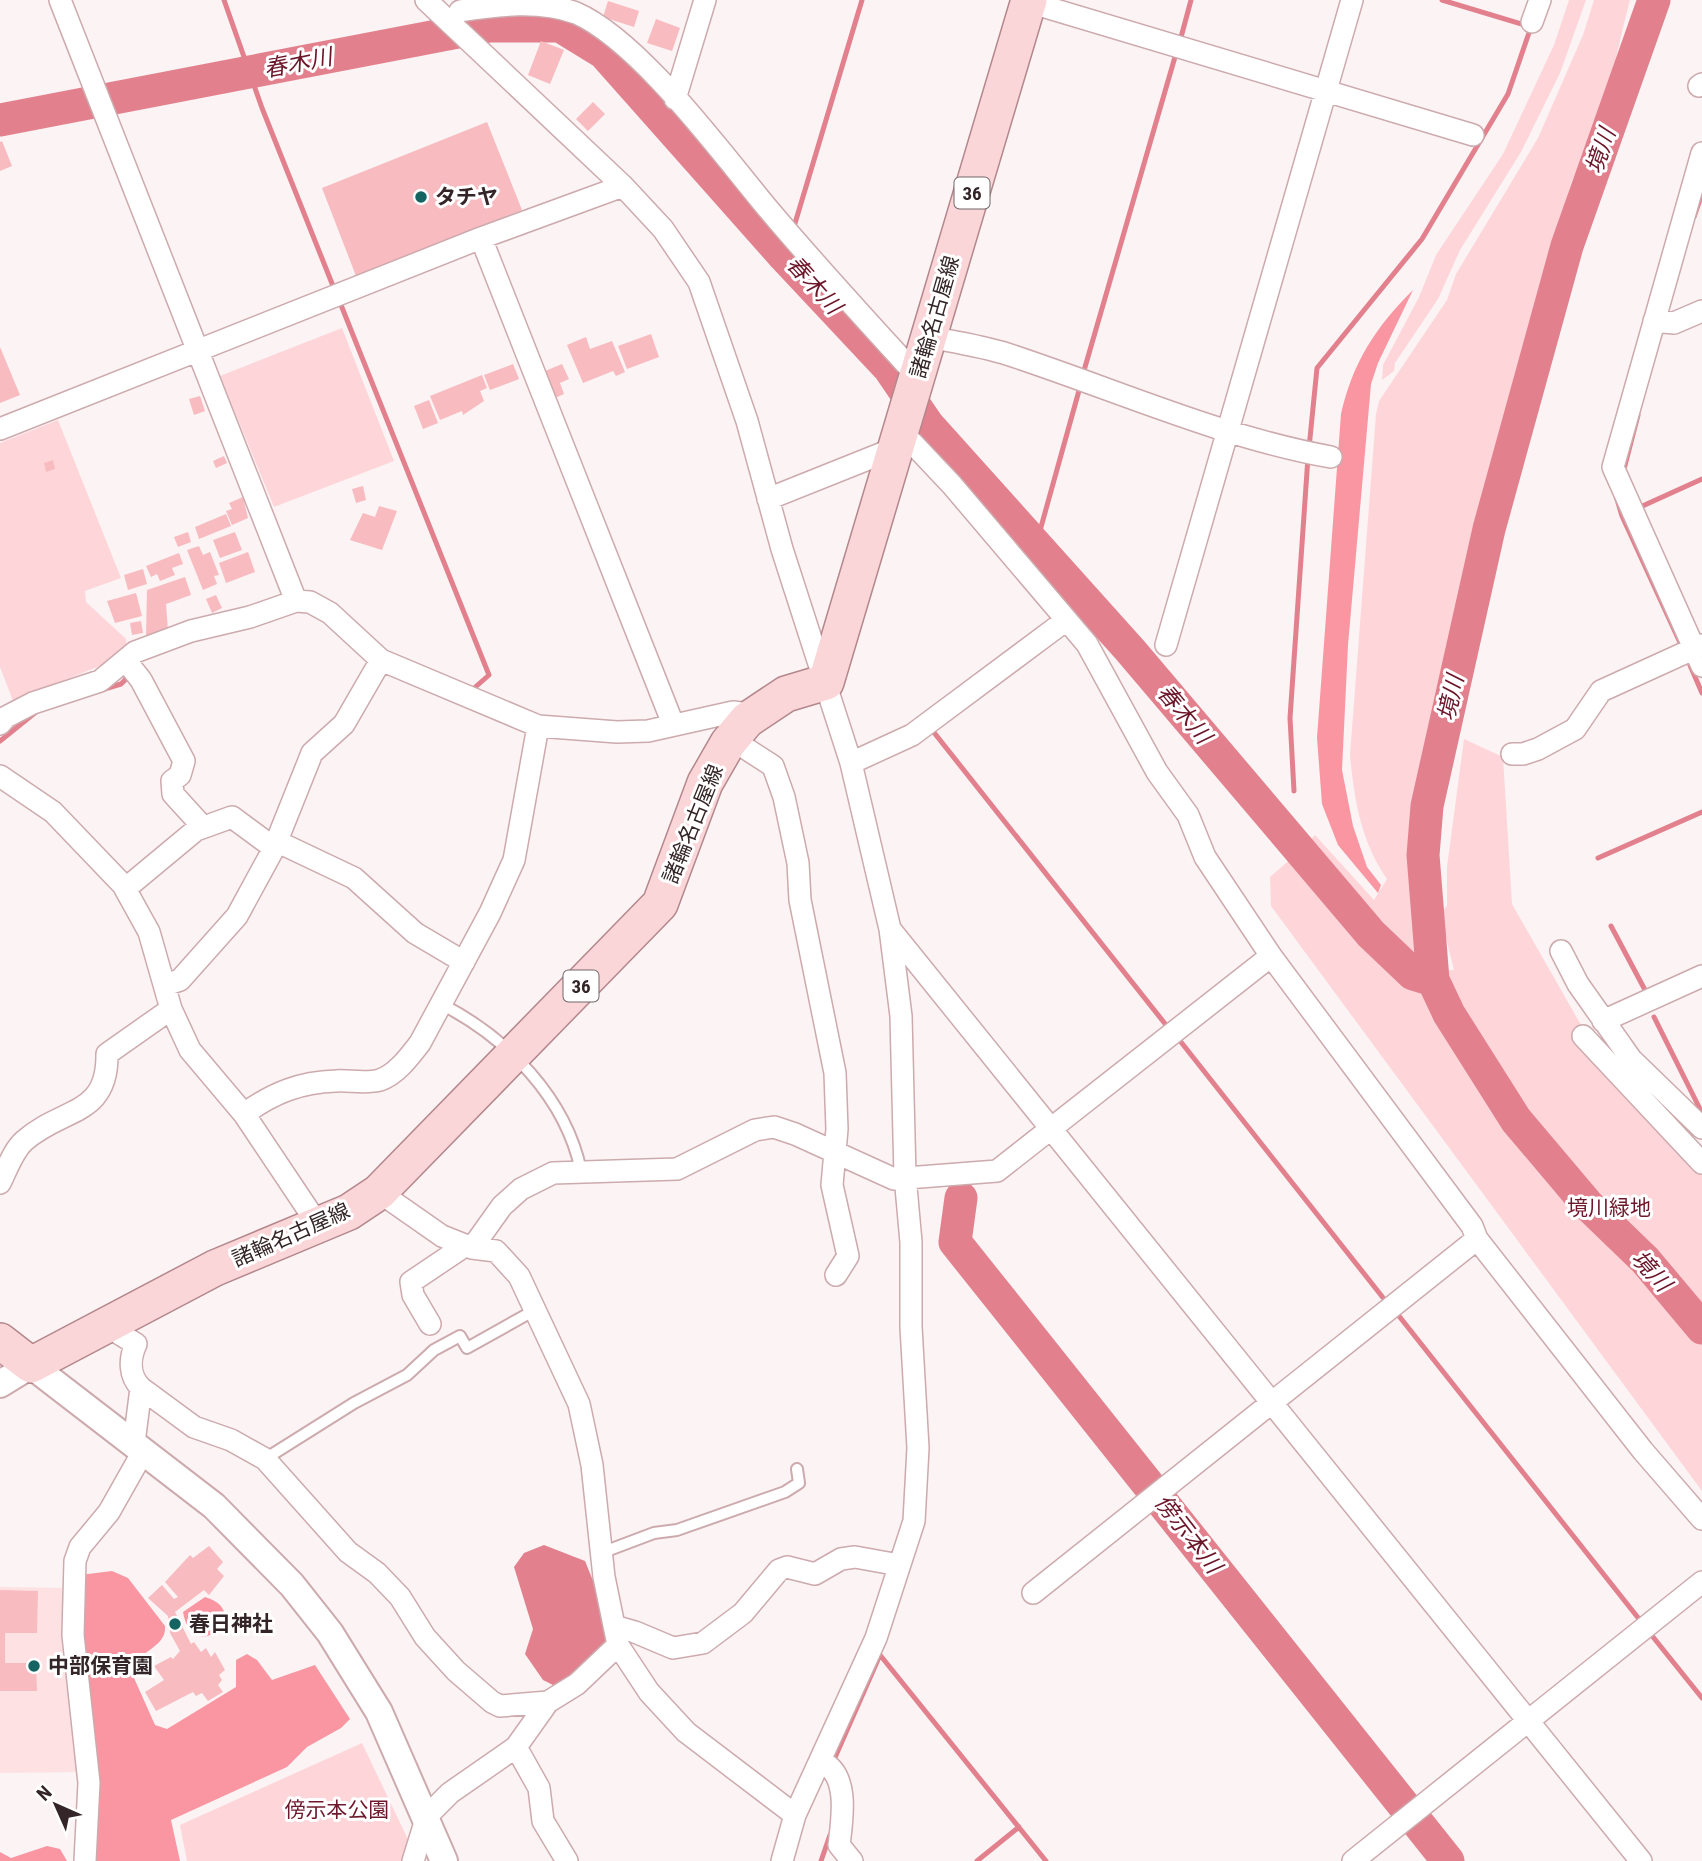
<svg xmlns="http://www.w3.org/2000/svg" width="1702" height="1861" font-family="'Roboto Condensed','Noto Sans JP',sans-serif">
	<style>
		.built { fill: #fde1e3 }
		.green { fill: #fed6d9 }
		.forest { fill: #f996a2 }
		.water { fill: #e2818d }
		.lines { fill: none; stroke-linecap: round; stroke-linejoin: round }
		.stream { stroke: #e2818d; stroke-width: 5 }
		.river { stroke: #e2818d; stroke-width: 33 }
		.building { fill: #f8bbc0 }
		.service-casing { stroke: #cdaaad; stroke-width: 14 }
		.minor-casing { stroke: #cdaaad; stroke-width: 24 }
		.tertiary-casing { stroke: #cdaaad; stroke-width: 30 }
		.primary-casing { stroke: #b3878b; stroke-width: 38 }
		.service { stroke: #fff; stroke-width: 10 }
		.minor { stroke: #fff; stroke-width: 21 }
		.tertiary { stroke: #fff; stroke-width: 26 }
		.primary { stroke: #fbd6d9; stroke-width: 35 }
		.poi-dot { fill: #156462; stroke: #fff; stroke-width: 2.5 }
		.labels { text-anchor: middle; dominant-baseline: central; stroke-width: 6; stroke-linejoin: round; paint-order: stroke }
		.shield { fill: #fff; stroke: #716768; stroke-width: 2 }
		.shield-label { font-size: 19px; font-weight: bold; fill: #342628 }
		.poi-label { font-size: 21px; font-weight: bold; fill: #342628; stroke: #fff; text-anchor: start }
		.street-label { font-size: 21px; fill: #342628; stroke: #fff }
		.park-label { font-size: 21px; fill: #6e182b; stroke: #fff }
		.water-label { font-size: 23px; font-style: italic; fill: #6c162a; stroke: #fff }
	</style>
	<rect width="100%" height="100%" fill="#fbf3f4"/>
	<path class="built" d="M0 1587 68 1588 82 1772 0 1773Z"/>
	<path class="green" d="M1569 0H1586L1560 73 1521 152 1460 250 1438 299 1395 363 1394 371 1382 380 1383 365 1419 297 1436 255 1503 154 1554 45Z
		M1594 0H1630C1615 55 1604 133 1572 180L1527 339 1514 376 1515 398 1508 428 1451 636 1415 806V907L1422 933V953L1407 962 1304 846 1315 835 1374 900 1387 879C1361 842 1354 799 1350 755L1376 414 1379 401 1447 300 1456 274 1538 138 1583 35Z
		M342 328 394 461 274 507 220 376Z
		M58 420 121 578 85 591 86 602 126 639 127 655 13 701 0 667V443Z
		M1464 739 1503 757 1512 904 1585 1032 1702 1173V1491L1271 906 1270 877 1293 857 1397 973 1454 970 1440 914 1447 906V867Z
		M362 1743 413 1850 405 1861H187L180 1825Z"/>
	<path class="forest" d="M1413 290 1378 363 1371 384 1348 645 1342 770 1353 826 1367 867 1381 885 1378 893 1338 845 1322 804 1317 738 1341 414C1353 362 1375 328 1413 290Z
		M112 1571 128 1578 165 1626C167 1647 138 1652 130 1669L155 1725 167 1729 236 1687V1660L247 1654 257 1660 272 1680 315 1665 350 1719 341 1728 307 1747 287 1767 171 1820 180 1861H91L79 1644 80 1575Z
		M205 1597C256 1612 193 1668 183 1612Z
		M47 1846 60 1849 67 1861H0V1852L11 1858Z"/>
	<path class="water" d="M544 1545 585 1561 598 1593 607 1644 588 1666 553 1685 543 1680 525 1654 533 1629 514 1567 524 1553Z"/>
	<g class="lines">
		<path class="stream" d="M224 0 262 108 335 291
			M1180 41 1191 0
			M1694 217 1702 194
			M793 230 862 0
			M784 256 789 243
			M339 300 489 675 472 690
			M1083 374 1177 50
			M1309 448 1317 368 1422 239 1508 94 1531 27 1442 0
			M1623 473 1638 415
			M1616 496 1622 516 1682 647
			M1638 508 1702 479
			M1036 545 1080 387
			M1686 656 1702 693
			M101 690 121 684 130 675
			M932 730 1170 1030
			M0 741 36 712
			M1294 791 1290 718 1308 457
			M1598 858 1702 812
			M1611 926 1645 990
			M1654 1017 1702 1113
			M1177 1037 1388 1304
			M1395 1311 1643 1624
			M1649 1632 1702 1698
			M833 1762 880 1655 1046 1861
			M821 1861 830 1835
			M977 1861 1019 1827"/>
		<path class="river" d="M1654 0 1567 246 1489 529 1427 806 1423 855 1433 980 1449 1014 1516 1120 1587 1204 1645 1260 1702 1328
			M0 120 489 26H560L604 53 784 256 889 368 928 425 1130 650 1371 934 1413 974 1433 980
			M961 1198 955 1242 1448 1861"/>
	</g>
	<path class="building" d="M608 1 639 11 634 27 603 17Z
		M656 19 680 28 672 51 647 43Z
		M541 41 564 50 550 84 528 75Z
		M593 102 605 114 588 131 576 119Z
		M487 122 522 210 356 276 322 188Z
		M2 141 12 166 0 171V142Z
		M651 334 659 357 627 369 618 346Z
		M586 337 590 349 612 341 625 372 616 376 613 371 583 383 567 345Z
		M0 347 20 395 0 403Z
		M513 364 519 379 490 390 484 375Z
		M562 364 569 379 560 383 564 394 555 398 545 371Z
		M482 375 487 388 480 391 484 401 463 415 462 411 440 420 430 396Z
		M200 396 205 411 194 415 189 399Z
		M429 400 438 423 423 429 414 406Z
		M224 456 227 463 216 468 213 461Z
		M53 460 55 469 46 472 44 463Z
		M363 486 366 500 356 503 352 489Z
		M243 497 248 518 232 525 226 511 232 509 229 503Z
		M379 506 397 511 382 550 350 540 363 513 375 517Z
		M226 514 231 526 199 539 195 527Z
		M188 532 191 542 178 547 174 537Z
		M235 532 242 550 220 558 213 540Z
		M199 546 203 555 210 552 219 575 214 576 217 584 203 590 187 550Z
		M248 552 255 572 226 583 219 563Z
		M179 553 183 564 172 568 175 575 160 581 157 574 151 577 146 566Z
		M143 569 147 584 128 590 124 575Z
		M185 577 191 595 166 604 168 631 146 636 147 590Z
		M136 593 142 616 115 623 107 601Z
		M216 595 222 608 212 613 206 599Z
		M141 621 143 633 132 635 130 623Z
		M209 1546 223 1562 217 1569 224 1576 209 1595 204 1590 175 1612 191 1644 194 1642 201 1652 206 1648 211 1657 215 1652 225 1670 219 1675 222 1680 218 1685 223 1692 208 1701 202 1693 196 1696 193 1692 156 1711 145 1692 164 1680 154 1666 171 1657 173 1659 180 1651 170 1633 168 1616 148 1598 162 1585 174 1599 178 1597 165 1582 190 1555 193 1558Z
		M0 1590 38 1591 37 1633H5V1663H36L37 1691H0Z"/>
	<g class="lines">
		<g class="service-casing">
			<path id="service" d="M443 1005C507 1038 566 1098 581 1171
				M265 1459 354 1403 407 1375 434 1350 460 1336 467 1348 535 1310
				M601 1553 654 1533 677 1530 785 1492 799 1483 797 1469"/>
		</g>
		<g class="minor-casing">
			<path id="minor" d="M60 0 296 601
				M426 0 623 186 663 229 699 282 747 421 782 549 851 763 890 929 901 1016 905 1176 911 1242V1327L918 1448 914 1521 876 1638 795 1815 782 1861
				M1022 0 1473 135
				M460 11C498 5 540 0 576 13 640 41 722 154 769 210 817 267 868 322 918 377
				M1532 22 1540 0
				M1699 86 1702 84
				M675 99 705 0
				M1702 153 1613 467 1702 666
				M481 238 673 724
				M1654 321 1674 323 1702 311
				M929 337C955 342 982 346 1007 354 1114 389 1220 437 1331 457
				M0 429 481 238 623 186
				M902 432 952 485 1087 644 1157 772 1188 815 1205 857 1271 956 1472 1226 1477 1239 1643 1451 1702 1519
				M768 499 888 451 895 453
				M1166 645 1352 0
				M126 661 141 680 184 761 180 775 172 781 173 794 203 827
				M0 724 6 717 33 703 100 681 135 652 191 631 250 617 296 601 310 602 330 613 381 660 538 726 617 732 648 731 733 712 741 713 747 720
				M731 739 773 766 784 797 798 863 800 900 835 1073 837 1129 832 1185 848 1256 836 1275
				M1512 754H1523L1538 749 1575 729 1601 691 1702 645
				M851 763 912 735 1065 621
				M0 776 53 812 123 885 149 932 171 1009 190 1050 244 1114 317 1223
				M276 841 354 878 415 933 464 962
				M125 889 196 830 232 817 274 848
				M890 929 1641 1861
				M1561 951 1578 984 1631 1059 1702 1128
				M165 985 180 980 237 916 274 848 312 753 344 724 381 660
				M1603 1021 1702 976
				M1583 1036 1702 1163
				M244 1114C273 1093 300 1082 336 1081 349 1080 366 1084 380 1080 397 1074 409 1057 420 1043L490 913 514 860 538 726
				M0 1183C7 1169 13 1151 24 1141 62 1107 108 1117 107 1054L171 1009
				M379 1192 442 1236 472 1248 496 1251 519 1276 579 1404 592 1465 604 1577 618 1645 649 1692 686 1732 795 1815
				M472 1248 502 1206 521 1189 553 1173 677 1169 755 1130 774 1127 795 1134 894 1179 997 1171 1271 956
				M430 1324 413 1295 411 1282 466 1245
				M107 1326 136 1344C129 1359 129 1376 141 1388L194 1427 231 1440 265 1459 348 1552 377 1573 400 1597 425 1637 456 1671 492 1702 500 1706 548 1702 577 1684 618 1645
				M134 1443 141 1388
				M1033 1593 1477 1239
				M614 1626 635 1632 673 1648 703 1643 743 1613 779 1570 787 1567 815 1574 841 1559 855 1557 899 1565
				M516 1747 539 1788 543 1821 567 1861
				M822 1762C850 1775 842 1820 839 1845L852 1861
				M85 1861 89 1783 73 1635 75 1561 80 1547 109 1512 144 1450
				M413 1861 427 1816 450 1793 516 1747 548 1702
				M1353 1861 1702 1582"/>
		</g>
		<g class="tertiary-casing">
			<path id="tertiary" d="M0 1384 31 1365 214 1506 292 1585 330 1633 379 1712 444 1861"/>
		</g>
		<g class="primary-casing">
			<path id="primary" d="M0 1341 31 1365 215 1268 349 1212 379 1192 660 904 705 783 728 743 747 720 786 694 826 682 1029 0"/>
		</g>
		<use href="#service" class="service"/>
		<use href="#minor" class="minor"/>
		<use href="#tertiary" class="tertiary"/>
		<use href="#primary" class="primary"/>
	</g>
	<g class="poi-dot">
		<circle cx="421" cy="197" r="7"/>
		<circle cx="175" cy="1624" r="7"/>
		<circle cx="34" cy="1666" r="7"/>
	</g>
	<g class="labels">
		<g class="shield">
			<rect x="954.5" y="177.5" width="35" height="31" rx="5"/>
			<rect x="563.5" y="970.5" width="35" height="31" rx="5"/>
		</g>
		<g class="shield-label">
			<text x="972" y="193">36</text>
			<text x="581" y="986">36</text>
		</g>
		<g class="poi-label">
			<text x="435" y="197">タチヤ</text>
			<text x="189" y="1624">春日神社</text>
			<text x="48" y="1666">中部保育園</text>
		</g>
		<g class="street-label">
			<text transform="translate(935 317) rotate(-74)">諸輪名古屋線</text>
			<text transform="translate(693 824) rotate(-68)">諸輪名古屋線</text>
			<text transform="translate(291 1235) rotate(-24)">諸輪名古屋線</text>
		</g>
		<g class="park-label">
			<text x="1609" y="1208">境川緑地</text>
			<text x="337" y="1810">傍示本公園</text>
		</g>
		<g class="water-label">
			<text transform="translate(298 63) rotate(-11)">春木川</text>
			<text transform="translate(1601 151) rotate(-71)">境川</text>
			<text transform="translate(814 285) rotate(48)">春木川</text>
			<text transform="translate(1451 698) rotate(-77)">境川</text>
			<text transform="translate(1184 714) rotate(50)">春木川</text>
			<text transform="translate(1651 1271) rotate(48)">境川</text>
			<text transform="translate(1188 1534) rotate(52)">傍示本川</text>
		</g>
	</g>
	<g transform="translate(56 1805) rotate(315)" stroke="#ffffff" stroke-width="5" paint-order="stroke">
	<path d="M0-5L12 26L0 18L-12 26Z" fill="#342628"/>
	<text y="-10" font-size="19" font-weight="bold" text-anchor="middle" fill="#342628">N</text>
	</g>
</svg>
